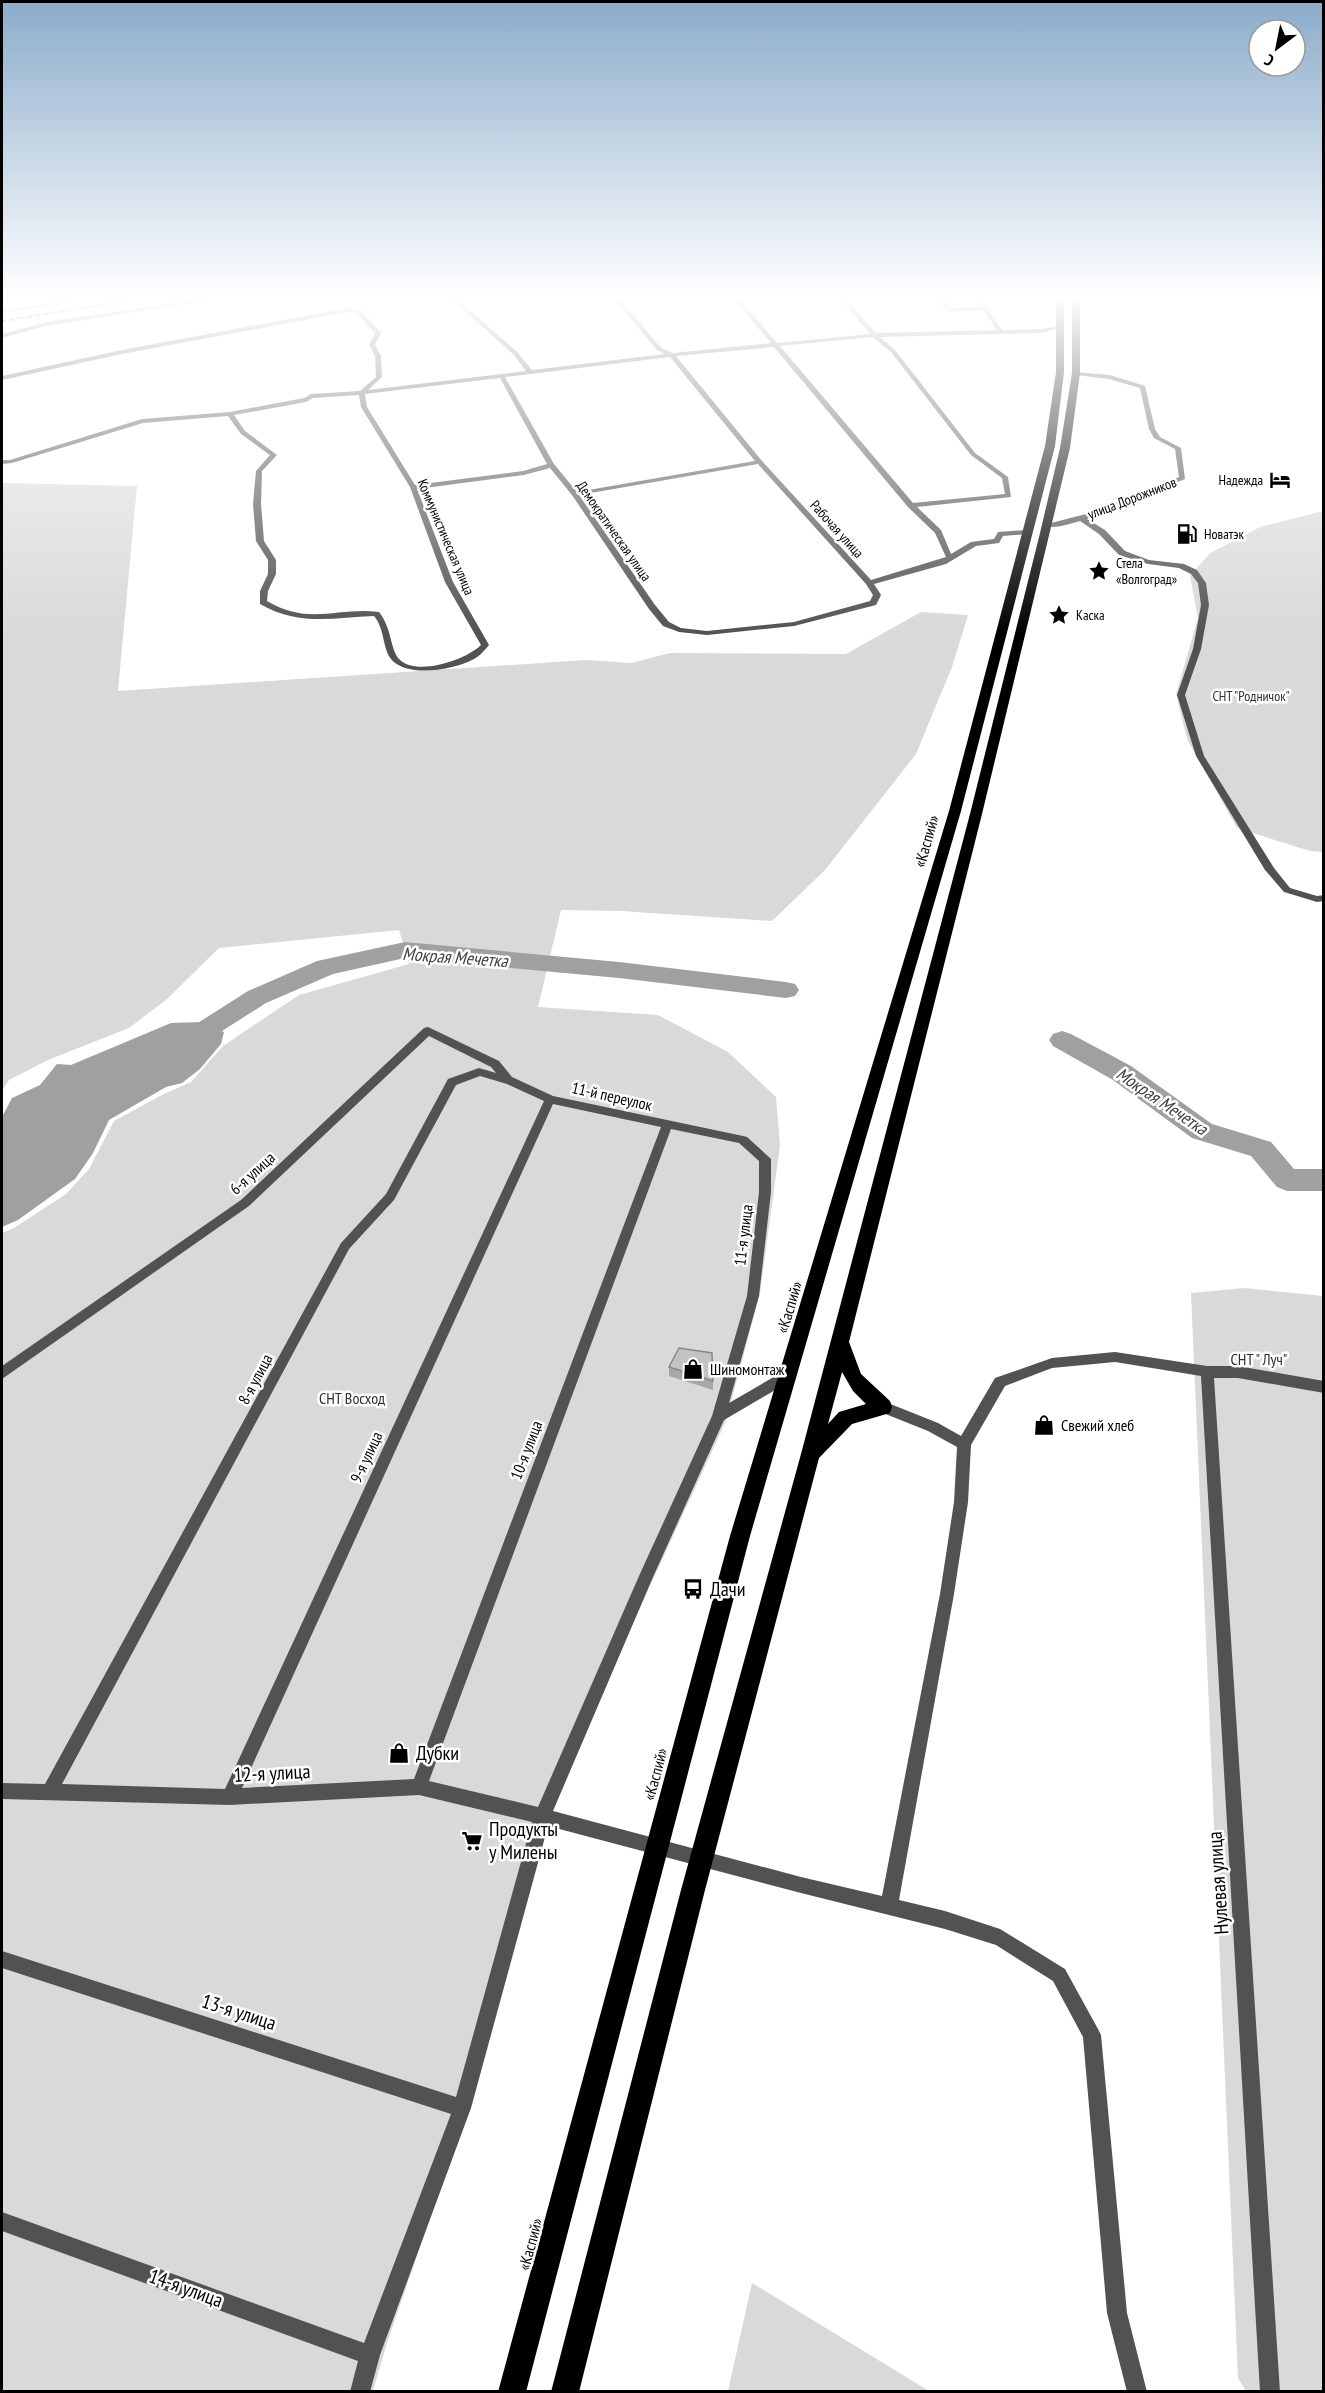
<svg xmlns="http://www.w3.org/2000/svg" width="1325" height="2393" font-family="'PT Sans Narrow',sans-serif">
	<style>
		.green { fill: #d9d9d9 }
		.water { fill: #a0a0a0 }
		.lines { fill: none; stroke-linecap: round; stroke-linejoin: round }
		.river { fill: #a0a0a0; fill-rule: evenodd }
		.minor { fill: #525252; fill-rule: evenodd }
		.trunk { fill: #000; fill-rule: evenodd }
		.rail { stroke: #000; stroke-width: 2; stroke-dasharray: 4.5 1.5 1 1.5; stroke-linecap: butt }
		.wall { fill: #a7a7a7 }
		.building { fill: #c2c2c2; stroke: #888; stroke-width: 1.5 }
		.labels { text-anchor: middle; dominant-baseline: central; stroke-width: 5; stroke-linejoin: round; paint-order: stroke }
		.far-poi-label { font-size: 14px; fill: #000; stroke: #fff; text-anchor: start }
		.far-street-label { font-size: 14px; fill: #000; stroke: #fff }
		.far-park-label { font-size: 14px; fill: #303030; stroke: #fff }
		.street-label { font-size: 16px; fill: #000; stroke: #fff }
		.park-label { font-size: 16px; fill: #303030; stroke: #fff }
		.poi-label { font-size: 16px; fill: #000; stroke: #fff; text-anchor: start }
		.water-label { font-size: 18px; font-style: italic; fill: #414141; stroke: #fff }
		.near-poi-label { font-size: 20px; fill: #000; stroke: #fff; text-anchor: start }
		.near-street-label { font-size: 20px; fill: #000; stroke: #fff }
	</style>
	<rect width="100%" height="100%" fill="#fff"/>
	<path class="green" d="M2 483 137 486 118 691 586 660 631 663 670 653 846 654 921 612 968 615 952 667 916 754 825 870 772 921 621 911 561 910 538 1007 658 1015 728 1052 776 1097 780 1145 760 1293 726 1421 557 1788 472 2096 387 2343 373 2391H2V1233L14 1228 66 1194 89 1169 114 1121 162 1095 191 1082 223 1046 299 995 409 964 399 930 219 948 167 999 129 1028 48 1060 9 1080 2 1091Z
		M1323 511V852L1310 851 1237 828 1187 739 1176 694 1198 618 1190 576 1210 553 1260 527Z
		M1244 1288 1323 1296V2391H1246L1238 2378 1191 1293Z
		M752 2283 929 2391H728Z"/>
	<path class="water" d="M203 1022 224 1032 221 1044 200 1069 182 1083 166 1087 109 1120 93 1153 75 1179 18 1220 2 1227V1117L12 1098 40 1085 57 1064 71 1065 171 1023Z"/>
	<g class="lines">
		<path class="river" d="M405 942 619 962 786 982 795 984 799 990 795 996 786 998 619 978 405 958 333 974 266 1003 189 1052 180 1055 171 1052 167 1046 171 1040 248 991 317 961Z
			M1062 1031 1071 1034 1131 1066 1212 1124 1271 1142 1294 1169H1324V1191H1287L1277 1187 1251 1156 1192 1138 1113 1080 1053 1046 1049 1040 1053 1034Z"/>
		<path class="minor" d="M203 299H218L46 326 2 338V334L46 322Z
			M451 299H457L517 352 532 370 665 354 657 350 614 299H620L661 348 673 353 771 343 734 299H740L777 343 870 334 840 299H846L876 333 997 330 983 310 951 312 935 299H942L952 308 980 307 975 299H981L1002 330 1041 329 1063 325V327L1041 333 880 337 895 350 975 453 1008 477 1011 497 917 507 941 530 951 554 971 542 994 539 998 532 1027 530 1031 532 1027 534 1003 536 999 543 976 546 946 564 874 584 881 595 876 605 794 626 707 635 679 632 663 626 649 609 572 495 550 468 524 475 417 489 453 582 489 645C484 651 479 657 472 660 453 670 406 678 391 659 382 647 385 629 374 616 332 618 298 626 260 604V591L268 574V560L256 541 253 504 256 471 270 455 241 434 228 416 143 423 12 463 2 464V460H10L142 419 230 412 304 398 311 394 360 391 376 377 375 356 369 345 375 333 357 313 348 312 122 354 2 380V376L122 350 348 308 361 311 381 333 375 345 381 356 382 377 368 390 526 371 513 354ZM873 337 891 352 971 455 1002 478 1005 494 913 503 780 346ZM774 347 908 507 935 533 946 557 871 580 762 461 676 356ZM670 357 755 461 577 492 554 464 505 377ZM500 378 547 464 523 471 415 485 367 407 365 394ZM359 395 361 407 410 487 445 582 481 645C466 660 416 677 399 659 390 649 392 628 379 612 337 607 309 626 267 601L268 591 276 574V560L264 541 261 504 262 471 277 455 245 431 234 415 306 402 313 398ZM758 464 866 584 873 595 870 601 794 622 707 631 681 628 669 622 655 605 579 495Z
			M1074 372 1110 375 1145 386 1155 429 1160 437 1181 448 1185 479 1087 519 1105 530 1125 551 1149 560 1184 564 1197 570 1206 583 1209 605 1201 649 1185 695 1204 756 1274 868 1290 888 1317 896 1324 895V901L1317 902 1284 892 1265 870 1196 756 1177 695 1193 649 1201 605 1198 583 1191 574 1179 568 1148 564 1119 555 1099 534 1080 521C1069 524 1054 530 1043 525L1090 513 1179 477 1175 449 1154 438 1149 429 1140 388 1109 379 1076 375Z
			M428 1027 499 1061 512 1077 553 1096 743 1136 747 1137 771 1159V1192L759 1296 729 1403 784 1371 789 1369 794 1371 796 1375 794 1379 724 1420 653 1577 553 1811 801 1877 882 1896 940 1594 954 1502 957 1447 928 1431 878 1411 876 1407 878 1403 883 1401 938 1423 961 1436 995 1378 1052 1358 1115 1352 1207 1366H1238L1324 1381V1393L1238 1378H1214L1280 2392H1260L1201 1376 1115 1362 1052 1368 1005 1386 971 1445 968 1502 954 1594 899 1900 945 1911 1000 1929 1065 1969 1098 2029 1101 2035 1127 2313 1147 2392H1127L1107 2313 1083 2037 1053 1981 996 1945 945 1929 801 1893 548 1826 471 2108 380 2355 370 2392H350L358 2361 2 2231V2212L364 2343 451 2114 2 1968V1951L456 2097 532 1822 419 1795 230 1805 2 1799V1783L45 1784 341 1243 386 1194 448 1079 479 1068 496 1073 491 1067 429 1036 249 1206 2 1379V1366L241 1200 424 1028ZM480 1076 507 1084 544 1101 225 1789 62 1784 349 1249 394 1200 456 1085ZM553 1104 661 1127 414 1779 242 1788ZM671 1129 739 1143 759 1161V1192L747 1296 712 1416 639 1576 538 1807 429 1781Z"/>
		<path class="trunk" d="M1056 299H1064V372L1055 446 961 811 750 1536 526 2392H498L730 1536 949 811 1045 446 1056 372Z
			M1072 299H1080V373L1070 448 982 814 849 1342 861 1374 890 1401 892 1407 890 1413 852 1424 819 1458 705 1890 579 2392H551L681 1890 801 1454 970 814 1040 533 1060 448 1072 373ZM842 1372 853 1391 866 1404 839 1412 828 1424Z"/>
		<path class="rail" d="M2 312 70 301
			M2 321 139 299"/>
	</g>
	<path class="wall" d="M669 1367 713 1381V1390L669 1376Z"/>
	<path class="building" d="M679 1348 712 1353 713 1381 669 1367Z"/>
	<linearGradient id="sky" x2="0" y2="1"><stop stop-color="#8baccb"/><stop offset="0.47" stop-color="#fff"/><stop offset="1" stop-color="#fff" stop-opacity="0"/></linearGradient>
	<rect width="1325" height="634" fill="url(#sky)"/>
	<defs>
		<g id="hotel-bare" transform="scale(1.62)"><path d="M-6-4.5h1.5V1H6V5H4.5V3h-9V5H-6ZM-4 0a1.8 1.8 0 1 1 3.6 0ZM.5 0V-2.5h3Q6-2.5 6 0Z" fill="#000" stroke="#fff" stroke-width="2.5" paint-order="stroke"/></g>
		<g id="fuel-bare" transform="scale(1.62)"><path d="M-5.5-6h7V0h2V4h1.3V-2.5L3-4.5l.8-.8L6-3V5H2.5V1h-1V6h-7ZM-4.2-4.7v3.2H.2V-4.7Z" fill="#000" stroke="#fff" stroke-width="2.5" paint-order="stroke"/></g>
		<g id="sight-bare" transform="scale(1.62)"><path d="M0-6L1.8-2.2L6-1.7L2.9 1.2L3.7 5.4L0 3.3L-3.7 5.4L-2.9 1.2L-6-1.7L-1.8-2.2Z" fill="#000" stroke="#fff" stroke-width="2.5" paint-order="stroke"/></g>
		<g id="shop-bare" transform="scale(1.62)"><path d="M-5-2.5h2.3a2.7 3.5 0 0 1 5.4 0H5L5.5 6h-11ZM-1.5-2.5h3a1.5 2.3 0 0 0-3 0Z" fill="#000" stroke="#fff" stroke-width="2.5" paint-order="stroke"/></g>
		<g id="bus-bare" transform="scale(1.62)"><path d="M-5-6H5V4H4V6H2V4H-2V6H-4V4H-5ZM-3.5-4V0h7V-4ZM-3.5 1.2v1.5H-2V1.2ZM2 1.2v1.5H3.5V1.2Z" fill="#000" stroke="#fff" stroke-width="2.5" paint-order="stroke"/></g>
		<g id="supermarket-bare" transform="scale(1.62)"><path d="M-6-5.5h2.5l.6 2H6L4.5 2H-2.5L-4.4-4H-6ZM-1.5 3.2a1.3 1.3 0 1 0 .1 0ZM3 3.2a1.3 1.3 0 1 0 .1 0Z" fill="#000" stroke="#fff" stroke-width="2.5" paint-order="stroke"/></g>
	</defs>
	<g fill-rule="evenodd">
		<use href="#hotel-bare" x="1280" y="480"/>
		<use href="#fuel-bare" x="1187" y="534"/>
		<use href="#sight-bare" x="1099" y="571"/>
		<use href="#sight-bare" x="1059" y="615"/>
		<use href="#shop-bare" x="693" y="1369"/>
		<use href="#shop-bare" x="1044" y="1425"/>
		<use href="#bus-bare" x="693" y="1589"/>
		<use href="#shop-bare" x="399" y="1753"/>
		<use href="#supermarket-bare" x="472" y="1841"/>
	</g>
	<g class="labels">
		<g class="far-poi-label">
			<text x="1263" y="480" text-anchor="end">Надежда</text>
			<text x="1204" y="534">Новатэк</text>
			<text x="1116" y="563">Стела<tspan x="1116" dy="16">«Волгоград»</tspan></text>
			<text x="1076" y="615">Каска</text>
		</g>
		<g class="far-street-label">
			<text transform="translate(1132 498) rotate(-21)">улица Дорожников</text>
			<text transform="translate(837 529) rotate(48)">Рабочая улица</text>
			<text transform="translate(614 531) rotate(55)">Демократическая улица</text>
			<text transform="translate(446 537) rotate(67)">Коммунистическая улица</text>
		</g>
		<g class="far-park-label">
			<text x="1251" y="696">СНТ "Родничок"</text>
		</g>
		<g class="street-label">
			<text transform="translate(926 841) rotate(-74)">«Каспий»</text>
			<text transform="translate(612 1096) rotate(13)">11-й переулок</text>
			<text transform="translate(252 1173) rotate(-42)">6-я улица</text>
			<text transform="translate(743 1235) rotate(-83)">11-я улица</text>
			<text transform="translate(789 1307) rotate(-73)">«Каспий»</text>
			<text transform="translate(255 1379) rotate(-62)">8-я улица</text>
			<text transform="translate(526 1450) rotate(-69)">10-я улица</text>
			<text transform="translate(366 1457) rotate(-65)">9-я улица</text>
			<text transform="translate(655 1774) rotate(-75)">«Каспий»</text>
			<text transform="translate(530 2244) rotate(-75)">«Каспий»</text>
		</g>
		<g class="park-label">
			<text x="1259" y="1359">СНТ " Луч"</text>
			<text x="352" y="1398">СНТ Восход</text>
		</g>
		<g class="poi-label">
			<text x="710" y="1369">Шиномонтаж</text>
			<text x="1061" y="1425">Свежий хлеб</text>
		</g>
		<g class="water-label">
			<text transform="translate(455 957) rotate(4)">Мокрая Мечетка</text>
			<text transform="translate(1162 1101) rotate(34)">Мокрая Мечетка</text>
		</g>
		<g class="near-poi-label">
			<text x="710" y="1589">Дачи</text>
			<text x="416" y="1753">Дубки</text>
			<text x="489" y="1829">Продукты<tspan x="489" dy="23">у Милены</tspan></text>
		</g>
		<g class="near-street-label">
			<text transform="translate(272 1773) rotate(-3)">12-я улица</text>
			<text transform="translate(1218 1883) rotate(-94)">Нулевая улица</text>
			<text transform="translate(239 2012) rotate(18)">13-я улица</text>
			<text transform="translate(186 2288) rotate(20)">14-я улица</text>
		</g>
	</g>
	<rect width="1325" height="2393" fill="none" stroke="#000000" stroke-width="6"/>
	<g transform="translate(1277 48) rotate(212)"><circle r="28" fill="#ffffff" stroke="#999999" stroke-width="1.5"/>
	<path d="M0-4.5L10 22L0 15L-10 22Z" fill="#000000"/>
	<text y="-9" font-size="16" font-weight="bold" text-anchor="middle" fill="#000000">С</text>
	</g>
</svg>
